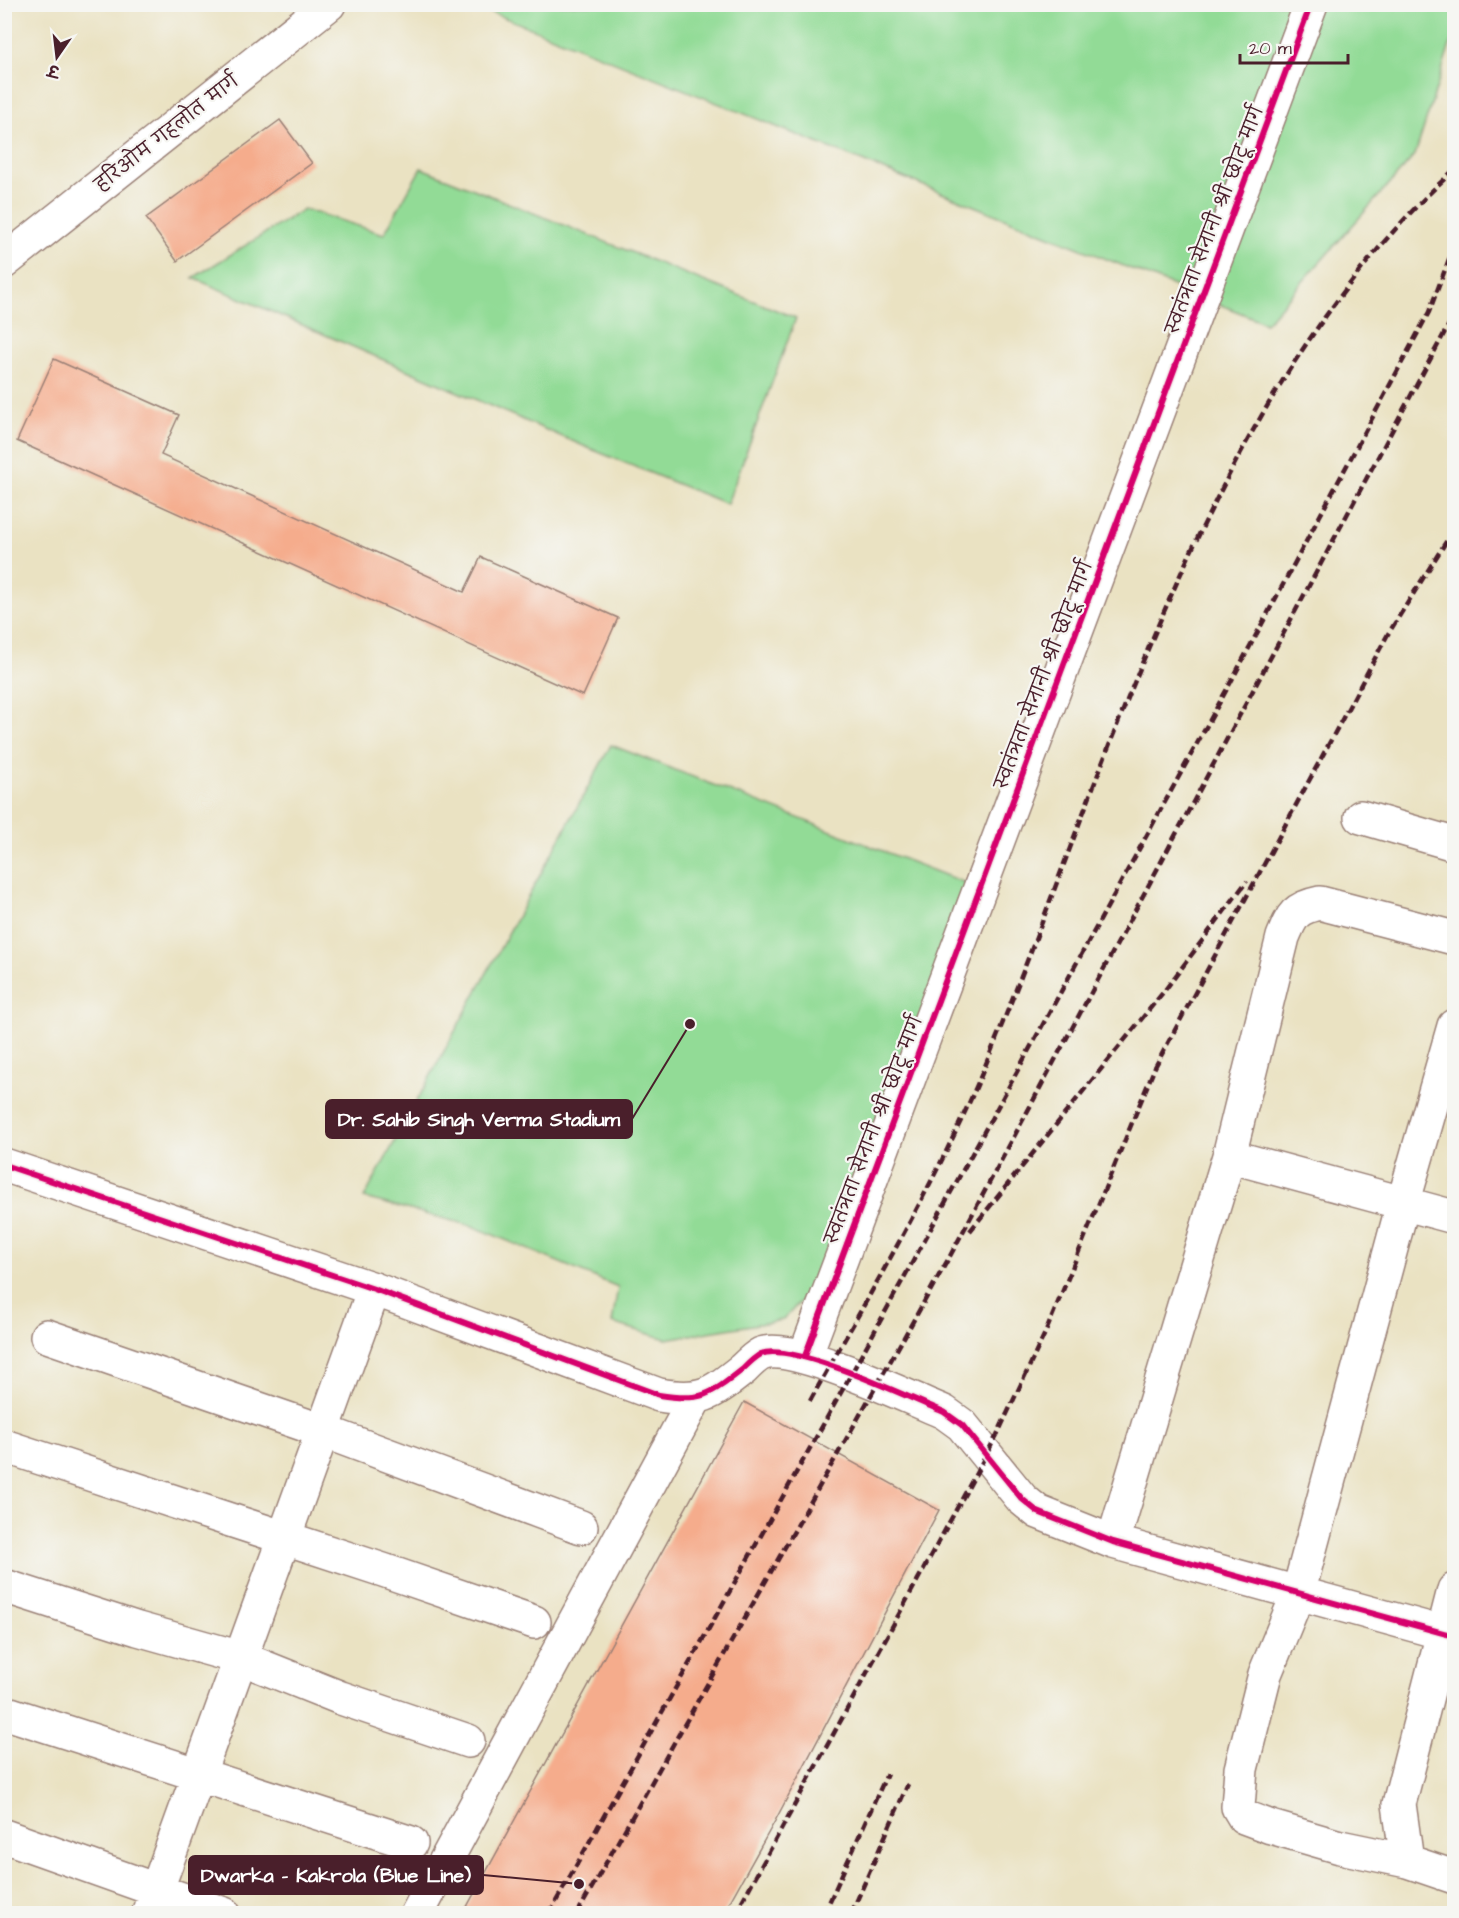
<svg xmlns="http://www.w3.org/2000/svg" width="1459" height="1918" font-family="'Architects Daughter','Playpen Sans Deva',sans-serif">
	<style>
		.green { fill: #92db96; stroke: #6e7d60; stroke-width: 1.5 }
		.building { fill: #f5ac8c }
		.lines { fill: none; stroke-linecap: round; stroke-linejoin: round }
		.minor-casing { stroke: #9a8076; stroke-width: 36 }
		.minor { stroke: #fff; stroke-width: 33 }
		.rail { stroke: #4a1f2b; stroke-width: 4.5; stroke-dasharray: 9 4.5; stroke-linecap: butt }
		.cycleway-casing { stroke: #f6f6f2; stroke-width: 10 }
		.cycleway { stroke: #d6006c; stroke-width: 6 }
		.labels { text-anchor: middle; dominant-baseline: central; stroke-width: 4.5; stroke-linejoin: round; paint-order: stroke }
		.street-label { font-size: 18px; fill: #4a1f2b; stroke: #f6f6f2 }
		.leader { fill: none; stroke: #4a1f2b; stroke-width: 2 }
		.callout-dot { fill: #4a1f2b; stroke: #f6f6f2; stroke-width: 2 }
		.callout { fill: #4a1f2b; stroke: #4a1f2b; stroke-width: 2 }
		.callout-label { font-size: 20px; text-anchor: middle; font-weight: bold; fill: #fff }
	</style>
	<rect width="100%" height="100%" fill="#f6f6f2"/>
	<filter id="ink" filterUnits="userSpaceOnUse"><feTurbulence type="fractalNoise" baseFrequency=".0167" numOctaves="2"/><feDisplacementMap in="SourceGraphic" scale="12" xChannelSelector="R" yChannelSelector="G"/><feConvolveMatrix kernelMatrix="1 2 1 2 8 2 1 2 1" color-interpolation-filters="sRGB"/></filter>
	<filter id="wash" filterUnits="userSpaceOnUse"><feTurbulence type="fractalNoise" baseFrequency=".008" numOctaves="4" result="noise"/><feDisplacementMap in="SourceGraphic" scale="24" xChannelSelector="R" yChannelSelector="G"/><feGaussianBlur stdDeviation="1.35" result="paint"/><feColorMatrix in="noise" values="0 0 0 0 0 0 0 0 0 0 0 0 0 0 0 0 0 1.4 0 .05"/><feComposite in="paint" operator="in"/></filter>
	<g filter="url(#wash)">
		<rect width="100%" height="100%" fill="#eae2c2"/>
		<path class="green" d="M1454 4V33L1415 155 1266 323 473 5Z
			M421 168 796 318 727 504 586 447 193 278 304 209 384 234Z
			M611 745 973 886 818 1283 783 1320 666 1339 612 1323 618 1287 472 1226 364 1198Z"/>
		<g id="blocks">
			<path class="building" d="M280 120 312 163 177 261 146 218Z
				M54 359 179 415 161 455 464 592 481 557 618 618 583 696 17 441Z
				M744 1402 939 1510 775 1821 723 1914H463Z"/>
		</g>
	</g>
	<g filter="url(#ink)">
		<use href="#blocks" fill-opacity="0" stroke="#9a8076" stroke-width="1.5"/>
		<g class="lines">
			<g class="minor-casing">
				<path id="minor" d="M4 262 329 4
					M1361 817 1454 844
					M1454 1026 1403 1204 1298 1594 1265 1674 1241 1769 1238 1807 1244 1817 1271 1827 1340 1847 1407 1861 1454 1877
					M1229 1156 1283 937C1292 915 1295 908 1320 903L1454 938
					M4 1165 374 1289 659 1395C702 1402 710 1395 743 1369 748 1364 755 1357 761 1354 792 1341 909 1398 944 1412L962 1425 1022 1499 1038 1512 1113 1542 1454 1636
					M47 1336 323 1431 581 1527
					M805 1356 1311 4
					M4 1446 383 1570 534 1622
					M1113 1542 1229 1156 1454 1217
					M4 1586 138 1629 241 1658 341 1698 468 1741
					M4 1712 411 1843
					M4 1836 224 1914
					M1407 1861 1399 1804 1454 1590
					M148 1914 374 1289
					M417 1914 696 1397"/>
			</g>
			<use href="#minor" class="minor"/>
			<path class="rail" d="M970 1231 1165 990 1247 881
				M810 1401C869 1295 932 1190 980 1078 1110 771 1201 402 1454 170
				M549 1914 833 1407 1233 678 1429 312 1454 246
				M577 1914 950 1256 1454 315
				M735 1914 997 1435 1047 1329 1155 1067 1388 634 1454 529
				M824 1914 887 1774
				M851 1914 908 1784"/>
			<g class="cycleway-casing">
				<path id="cycleway" d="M4 1165 374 1289 659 1395C702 1402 710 1395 743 1369 748 1364 755 1357 761 1354 792 1341 909 1398 944 1412L962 1425 1022 1499 1038 1512 1113 1542 1454 1636
					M805 1356 1311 4"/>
			</g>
			<use href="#cycleway" class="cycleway"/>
		</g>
	</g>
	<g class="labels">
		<g class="street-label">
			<text transform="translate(167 133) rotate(-38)">हरिओम गहलोत मार्ग</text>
			<text transform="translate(1215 220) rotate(-69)">स्वतंत्रता सेनानी श्री छोटू मार्ग</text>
			<text transform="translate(1044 675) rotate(-69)">स्वतंत्रता सेनानी श्री छोटू मार्ग</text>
			<text transform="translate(874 1130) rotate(-69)">स्वतंत्रता सेनानी श्री छोटू मार्ग</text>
		</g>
	</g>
	<path class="leader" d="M690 1024L632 1119M579 1884L483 1875"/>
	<g class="callout-dot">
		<circle cx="690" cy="1024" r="6"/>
		<circle cx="579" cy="1884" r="6"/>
	</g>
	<g class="callout">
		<rect x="326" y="1100" width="306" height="38" rx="6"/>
		<rect x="189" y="1856" width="294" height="38" rx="6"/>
	</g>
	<g class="callout-label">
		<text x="479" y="1126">Dr. Sahib Singh Verma Stadium</text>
		<text x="336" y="1882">Dwarka - Kakrola (Blue Line)</text>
	</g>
	<rect width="1459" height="1918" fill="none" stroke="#f6f6f2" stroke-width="24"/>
	<g transform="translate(57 57) rotate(194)" stroke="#f6f6f2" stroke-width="4.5" paint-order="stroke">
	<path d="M0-4.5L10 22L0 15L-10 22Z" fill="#4a1f2b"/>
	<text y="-9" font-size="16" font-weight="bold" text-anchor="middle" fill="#4a1f2b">उ</text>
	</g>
	<path d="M1240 54v9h108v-9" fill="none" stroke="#4a1f2b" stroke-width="3"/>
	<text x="1249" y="54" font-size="18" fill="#4a1f2b" stroke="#f6f6f2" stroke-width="4.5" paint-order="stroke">20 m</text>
</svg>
